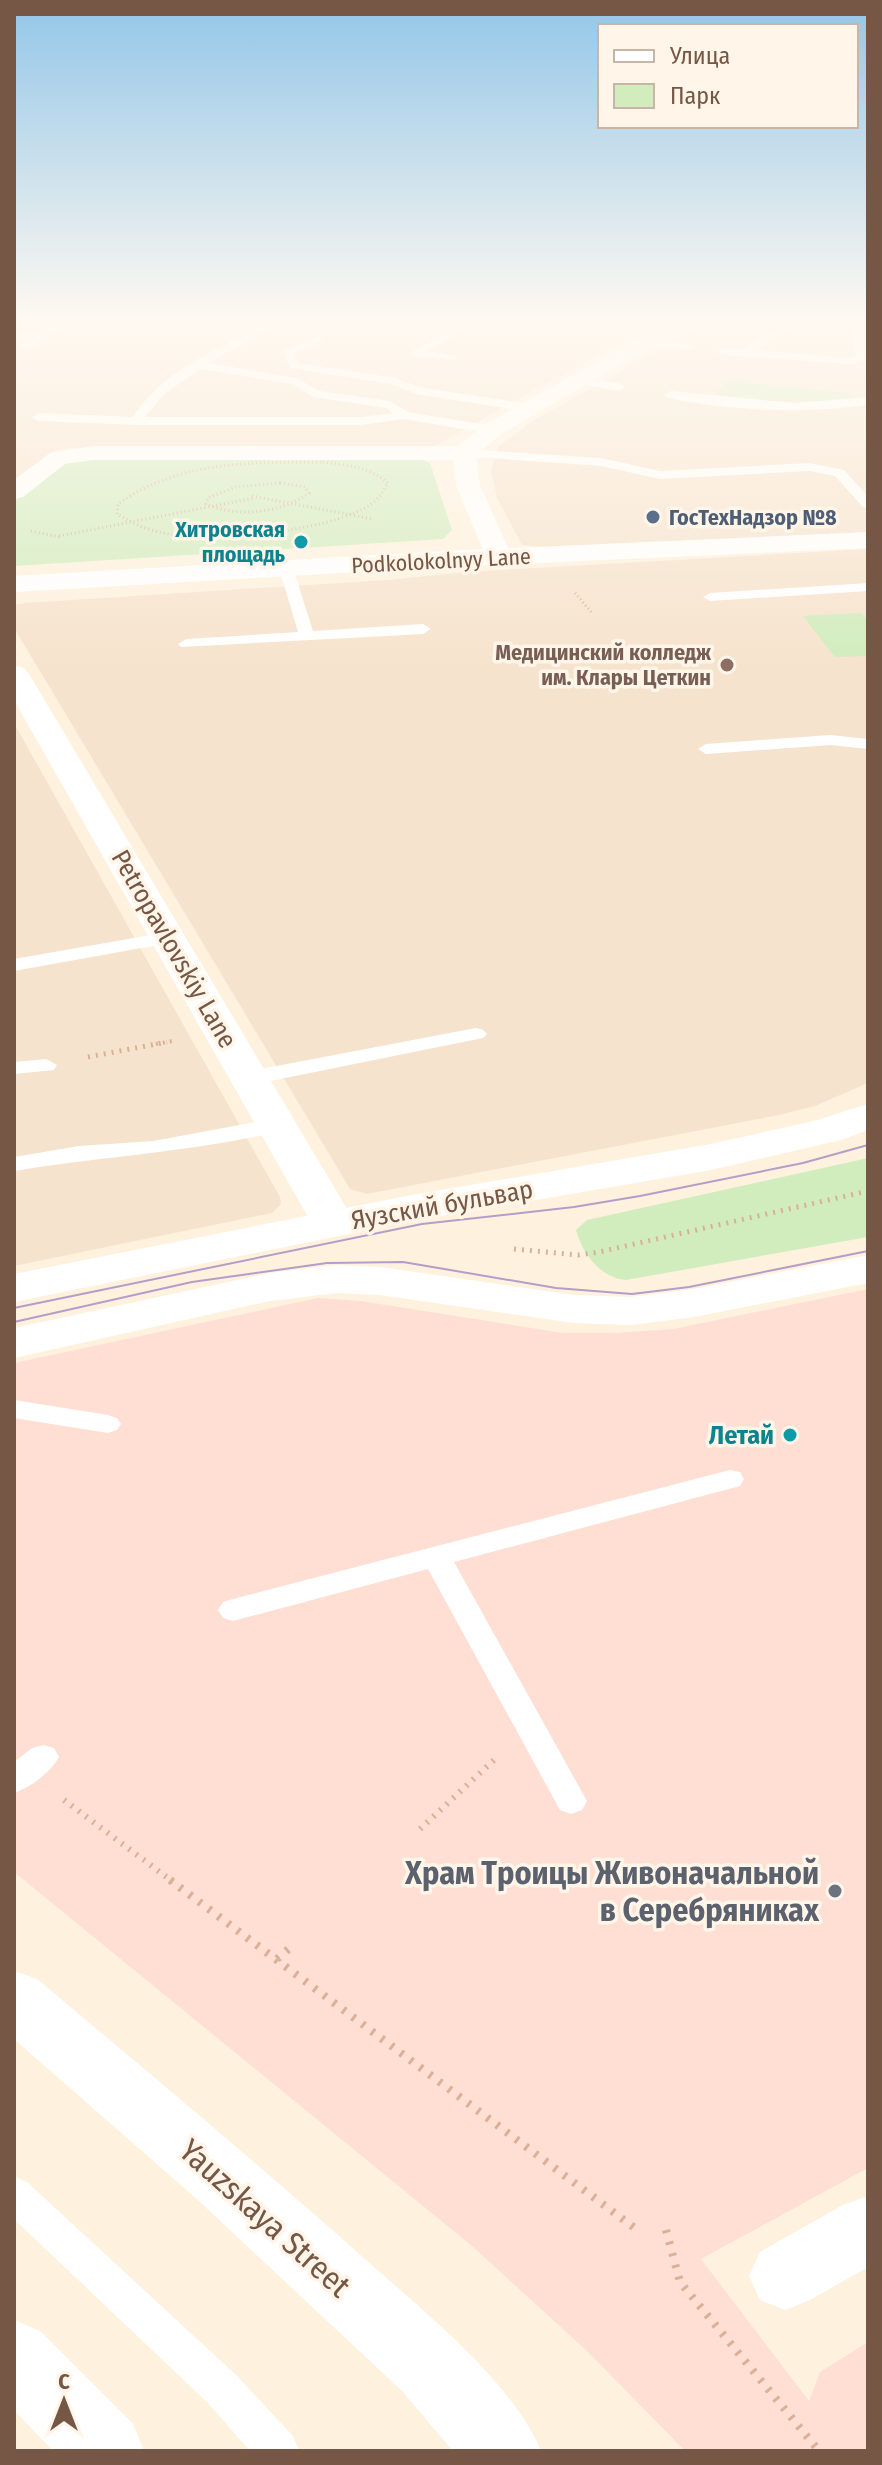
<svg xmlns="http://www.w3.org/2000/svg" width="882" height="2465" font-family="'Fira Sans Condensed',sans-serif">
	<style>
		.residential { fill: #f6e3cd }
		.commercial { fill: #ffdfd3 }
		.green { fill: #d1ecbd }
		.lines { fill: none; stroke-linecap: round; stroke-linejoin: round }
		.path-far4 { stroke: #dab198; stroke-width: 3; stroke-dasharray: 1 3; stroke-linecap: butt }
		.path-far3 { stroke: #dab198; stroke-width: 4; stroke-dasharray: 2 5; stroke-linecap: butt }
		.path-far2 { stroke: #dab198; stroke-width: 5; stroke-dasharray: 2 6; stroke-linecap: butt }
		.path-far1 { stroke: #dab198; stroke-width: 6; stroke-dasharray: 2 7; stroke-linecap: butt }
		.path { stroke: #dab198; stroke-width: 8; stroke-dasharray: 3 9; stroke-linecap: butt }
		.service { fill: #fff; fill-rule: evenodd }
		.minor { fill: #fff; fill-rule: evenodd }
		.tertiary { fill: #fff; fill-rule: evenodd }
		.secondary { fill: #fff; fill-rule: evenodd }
		.tram { stroke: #b49ec7; stroke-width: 2 }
		.service-dot { fill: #5c6f8a; stroke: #fff5e8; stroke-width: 3 }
		.culture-dot { fill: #0f9aa8; stroke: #fff5e8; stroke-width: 3 }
		.education-dot { fill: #8d6e63; stroke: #fff5e8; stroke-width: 3 }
		.worship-dot { fill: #6b7280; stroke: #fff5e8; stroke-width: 3 }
		.labels { text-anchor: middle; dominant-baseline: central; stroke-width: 7; stroke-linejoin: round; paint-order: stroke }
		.far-service-label { font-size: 22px; font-weight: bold; fill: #4e5e75; stroke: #fff5e8; text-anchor: start }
		.far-culture-label { font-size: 22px; font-weight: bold; fill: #0d838f; stroke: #fff5e8; text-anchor: end }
		.far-street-label { font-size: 22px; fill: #765645; stroke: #fff5e8 }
		.far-education-label { font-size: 22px; font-weight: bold; fill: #785e54; stroke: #fff5e8; text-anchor: end }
		.street-label { font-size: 26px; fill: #765645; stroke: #fff5e8 }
		.culture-label { font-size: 26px; font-weight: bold; fill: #0d838f; stroke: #fff5e8; text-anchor: end }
		.near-worship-label { font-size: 32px; font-weight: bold; fill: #5b616d; stroke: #fff5e8; text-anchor: end }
		.near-street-label { font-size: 32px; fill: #765645; stroke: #fff5e8 }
	</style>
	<rect width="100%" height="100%" fill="#fef2df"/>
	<path class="residential" d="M14 323H654L433 447 70 448 56 450 14 480Z
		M705 323H868V532L556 548 522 545 497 498 491 470 498 447 531 422Z
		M868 549V1083L815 1106 779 1115 367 1194 350 1189 14 628V605L25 603 388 580 466 572Z
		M14 723 280 1197 281 1204 272 1213 14 1266Z"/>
	<path class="commercial" d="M868 1289V2168L701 2259 809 2401 820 2372 868 2342V2451H685L588 2352 472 2246 14 1872V1363L318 1298 361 1301 563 1333H614L673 1329Z"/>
	<path class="green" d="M728 381 849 393 851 397 846 401H759L718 396 716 392Z
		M417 458 430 463 452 530 443 539 14 566V501L61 465 77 459Z
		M861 613 868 620V656L835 657 803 616Z
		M868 1158V1237L626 1280C601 1278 582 1254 576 1230L587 1220Z"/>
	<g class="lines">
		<path class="path-far4" d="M323 462C347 465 369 467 388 483 385 488 382 494 378 498 346 532 213 541 168 534 150 531 133 524 117 514L118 504C177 461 252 462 323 462Z
			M280 483 305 487 309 493C282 513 236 518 206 504L208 498 236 487Z
			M252 496 372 519
			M31 531 60 537
			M59 536 255 498
			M575 593 593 614"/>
		<path class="path-far3" d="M156 1044 173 1041"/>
		<path class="path-far2" d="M88 1057 167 1042
			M514 1249 578 1255 599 1252 868 1191"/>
		<path class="path-far1" d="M64 1800 173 1882
			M420 1829 495 1759"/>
		<path class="path" d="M170 1880 636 2229
			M277 1959 292 1946
			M666 2230 680 2282 819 2451"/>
		<path class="service" d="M54 323H66C54 335 41 339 28 349L18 347 25 340 14 339V333H41Z
			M267 323H280L209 363 296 378 320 391 390 401 408 412 492 426 498 430 492 434 404 419 362 425H137L38 421 32 417 38 413 133 417C161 371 221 347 267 323ZM200 369 293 384 313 397 386 408 393 413 362 417H145L163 395Z
			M465 323H478L427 351 456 356V360L415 356 409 353Z
			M788 323H801L756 350 851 358 856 356 853 327 831 326 826 323H863L868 358 851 364 723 355 717 352 723 349H742Z
			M318 336 323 339 322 341 293 354 298 363 395 378 419 387 530 404 536 408 530 412 416 394 392 384 290 368 283 351Z
			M648 339 688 344 694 347 688 350 644 344 642 342Z
			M577 378 619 383 625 387 619 391 573 383V379Z
			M671 391 794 403 868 397V405C802 414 732 411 667 398L665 395Z
			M464 449 601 458 660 471 810 463 844 470 868 496V508L863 507 835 476 810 471 660 479 601 466 460 456 458 453Z
			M286 564 293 568 313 631 423 624 431 629 423 634 181 647 178 644 186 639 298 632 279 568Z
			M868 583V591L710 601 703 597 710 593Z
			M830 735 868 739V749L830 745 706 754 698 749 706 744Z
			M168 932 175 934 178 938 175 942 14 971V959Z
			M476 1028 483 1030 487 1034 483 1038 250 1085 239 1078 250 1071Z
			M46 1059 57 1065 54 1070 14 1074V1062Z
			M277 1118 285 1120 288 1125 285 1130C196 1152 104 1156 14 1171V1157L79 1146 153 1141Z
			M14 1400 108 1415 117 1418 121 1424 117 1430 108 1433 14 1418Z
			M730 1470 740 1472 744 1479 740 1486 454 1562 587 1801 582 1810 571 1814 560 1810 428 1569 233 1621 223 1618 218 1610 223 1602 233 1599Z
			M43 1745 54 1748 59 1757C50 1773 31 1787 14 1793V1762L32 1748Z
			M14 2176 27 2182 236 2375 293 2436 299 2451H250L208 2403 14 2219Z"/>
		<path class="minor" d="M667 323H691L500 435 476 455 480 485 512 557 508 563H490L486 557 456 485 453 460H93L65 464 23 497 14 499V480L50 453 93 446H458L484 425Z
			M14 665 24 668 29 674 356 1224 349 1233 334 1237 319 1233 312 1224 14 700Z
			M868 2196V2267L810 2300 785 2310 760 2300 749 2276 760 2252 843 2205Z"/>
		<path class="tertiary" d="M868 532V548L444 567 14 592V576L444 551Z"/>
		<path class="secondary" d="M868 1104V1130L841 1140 711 1170 412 1221 14 1302V1274L412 1195 711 1144 814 1121Z
			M868 1255V1283L694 1317 631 1325 574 1323 380 1295 337 1293 270 1301 14 1358V1328L270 1273 337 1265 380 1267 574 1295 631 1297 694 1289Z
			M14 1971 37 1979C148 2072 258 2164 366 2260 422 2310 513 2382 541 2451H453L402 2391 198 2200 14 2039Z
			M14 2320 40 2331 133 2424 144 2451H53L14 2410Z"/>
		<path class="tram" d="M14 1308 422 1224 574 1207 640 1196 803 1163 868 1145
			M14 1322 192 1282 327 1263 403 1262 556 1288 632 1294 689 1287 868 1251"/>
	</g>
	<linearGradient id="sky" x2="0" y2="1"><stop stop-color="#93c6e8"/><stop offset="0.48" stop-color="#fff9f1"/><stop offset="1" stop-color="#fff9f1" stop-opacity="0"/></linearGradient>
	<rect width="882" height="668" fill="url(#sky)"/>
	<circle class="service-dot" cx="653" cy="517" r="8"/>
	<g class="culture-dot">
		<circle cx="301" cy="542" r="8"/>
		<circle cx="790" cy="1435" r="8"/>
	</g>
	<circle class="education-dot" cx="727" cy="665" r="8"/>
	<circle class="worship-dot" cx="835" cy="1891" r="8"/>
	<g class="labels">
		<g class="far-service-label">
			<text x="669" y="517">ГосТехНадзор №8</text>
		</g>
		<g class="far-culture-label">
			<text x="285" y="529">Хитровская<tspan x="285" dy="25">площадь</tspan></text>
		</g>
		<g class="far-street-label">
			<text transform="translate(441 561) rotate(-3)">Podkolokolnyy Lane</text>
		</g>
		<g class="far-education-label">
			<text x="711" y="652">Медицинский колледж<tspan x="711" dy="25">им. Клары Цеткин</tspan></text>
		</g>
		<g class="street-label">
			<text transform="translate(174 949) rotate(60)">Petropavlovskiy Lane</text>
			<text transform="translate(442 1205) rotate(-10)">Яузский бульвар</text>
		</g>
		<g class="culture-label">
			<text x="774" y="1435">Летай</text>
		</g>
		<g class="near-worship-label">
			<text x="819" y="1873">Храм Троицы Живоначальной<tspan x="819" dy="37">в Серебряниках</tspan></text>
		</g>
		<g class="near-street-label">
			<text transform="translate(265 2218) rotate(42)">Yauzskaya Street</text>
		</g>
	</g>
	<rect width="882" height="2465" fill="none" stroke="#765645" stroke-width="32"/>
	<rect x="598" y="24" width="260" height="104" fill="#fff5e8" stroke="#c8b5a7" stroke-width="2"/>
	<rect x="614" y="50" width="40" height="12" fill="#ffffff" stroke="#c8b5a7" stroke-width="2"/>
	<text x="670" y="64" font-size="24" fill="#765645">Улица</text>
	<rect x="614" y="84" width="40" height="24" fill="#d1ecbd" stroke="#c8b5a7" stroke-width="2"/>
	<text x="670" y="104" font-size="24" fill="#765645">Парк</text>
	<g transform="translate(64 2401)" stroke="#fff5e8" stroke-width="6" paint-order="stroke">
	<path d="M0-6L14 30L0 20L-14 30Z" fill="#765645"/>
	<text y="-12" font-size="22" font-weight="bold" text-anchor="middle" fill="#765645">С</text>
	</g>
</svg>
